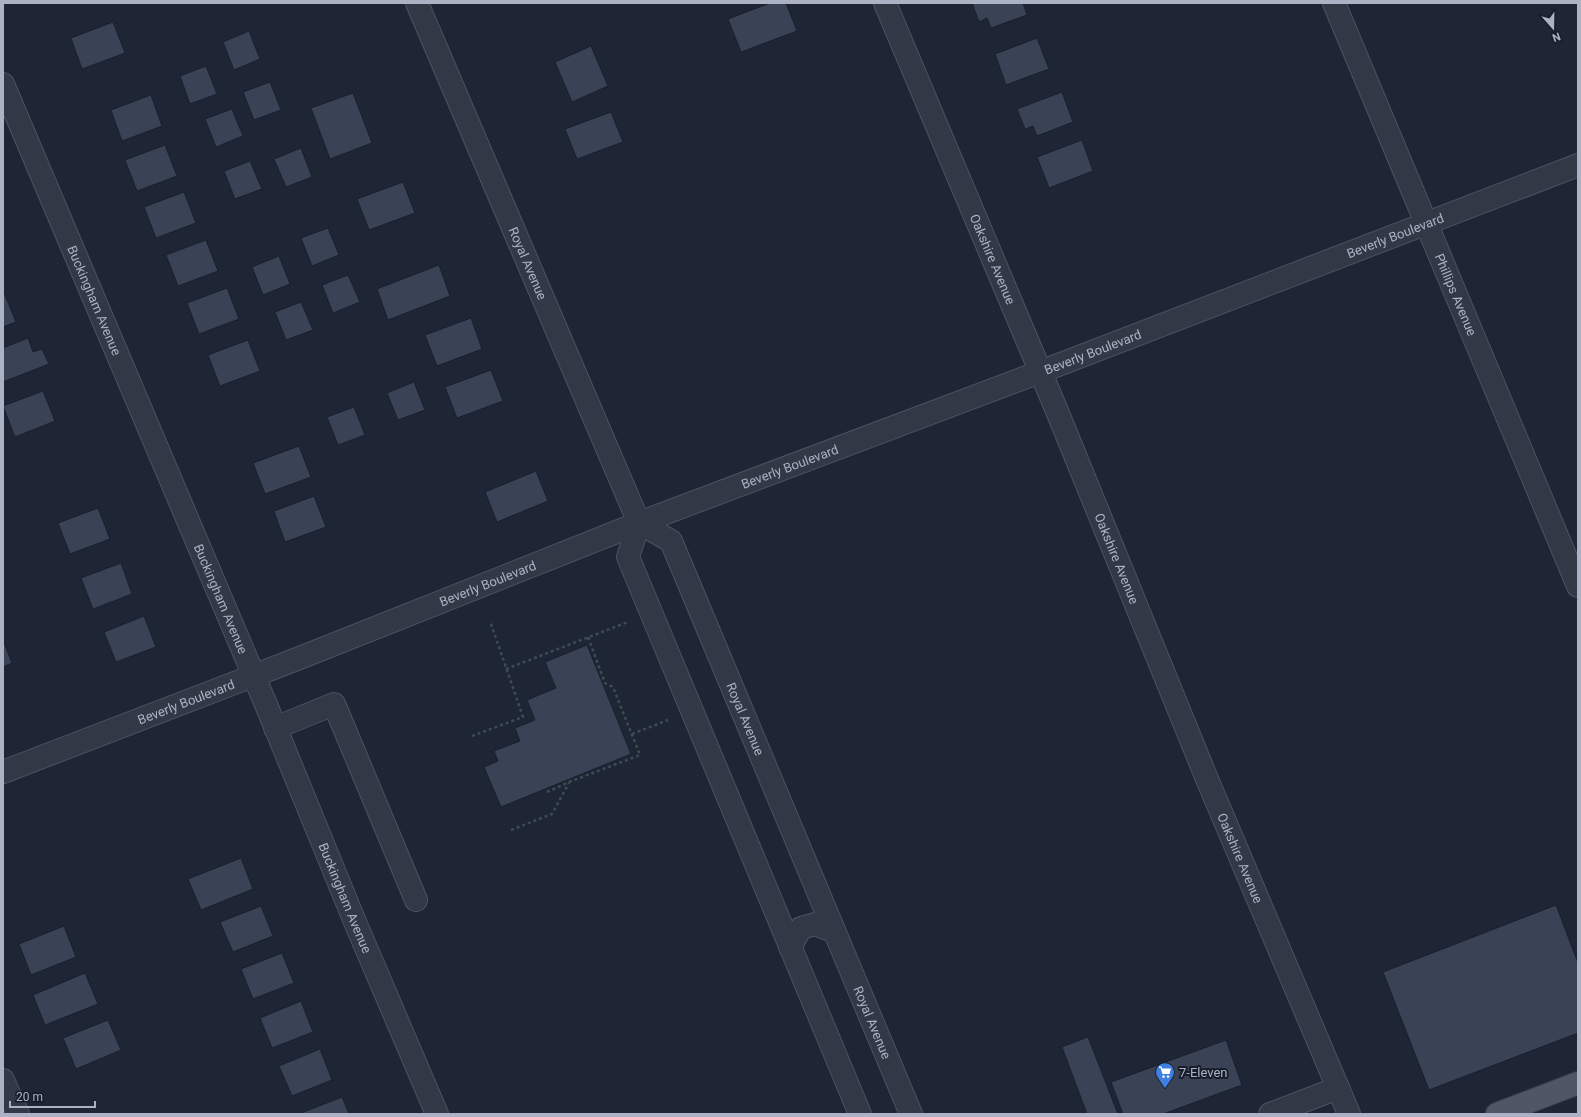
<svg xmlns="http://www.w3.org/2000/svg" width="1581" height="1117" font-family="Roboto,sans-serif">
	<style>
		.building { fill: #3a4356; stroke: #191f2c }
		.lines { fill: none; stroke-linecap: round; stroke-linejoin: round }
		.minor-casing { stroke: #4c5261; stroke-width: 24 }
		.major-casing { stroke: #3b414f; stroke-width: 24 }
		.path { stroke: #3b4d51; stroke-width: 2.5; stroke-dasharray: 3 3; stroke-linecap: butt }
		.minor { stroke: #323846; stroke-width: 22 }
		.major { stroke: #4f5666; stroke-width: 22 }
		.labels { text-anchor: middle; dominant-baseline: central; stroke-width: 4; stroke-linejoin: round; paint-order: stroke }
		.street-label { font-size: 13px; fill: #abb2c3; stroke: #171d2a }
		.poi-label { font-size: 13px; fill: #abb2c3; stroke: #171d2a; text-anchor: start }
	</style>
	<rect width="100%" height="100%" fill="#1e2535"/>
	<path class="building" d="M770 3H786L797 31 741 52 728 19Z
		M972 3H1023L1027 15 991 28 987 18 979 22Z
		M113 22 125 53 82 69 71 38Z
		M249 31 260 59 234 70 223 42Z
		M1037 38 1049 69 1006 85 995 54Z
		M591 46 608 86 572 102 555 62Z
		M206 66 217 94 190 104 180 76Z
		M270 82 281 110 254 120 243 92Z
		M1062 92 1073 122 1037 136 1033 126 1025 129 1017 109Z
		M353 93 372 143 330 159 311 108Z
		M151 95 162 126 122 141 111 110Z
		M232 109 243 136 216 147 205 119Z
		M611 112 623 142 577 159 565 129Z
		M1082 140 1093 171 1049 188 1037 157Z
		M165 145 177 176 137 191 125 160Z
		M301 148 312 177 286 187 274 159Z
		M250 161 262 189 235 199 224 171Z
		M403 182 415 213 369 230 357 199Z
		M184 192 196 223 156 238 144 207Z
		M328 228 339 255 312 266 301 238Z
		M206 240 218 271 178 286 166 255Z
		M279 256 290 284 263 295 252 267Z
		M439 265 450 296 388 320 377 289Z
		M348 275 360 302 333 313 322 285Z
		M227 288 239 319 199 334 187 303Z
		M3 290 16 322 3 327Z
		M301 302 313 330 286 340 275 312Z
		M471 318 482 349 437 366 425 335Z
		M28 338 33 352 42 349 49 364 3 382V348Z
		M248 340 260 371 220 386 208 355Z
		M491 370 503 401 457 418 445 387Z
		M414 382 425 410 398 420 387 393Z
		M43 391 55 421 15 437 3 406Z
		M354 407 365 435 338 445 327 417Z
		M299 446 311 477 265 494 253 463Z
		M536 471 548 501 497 522 485 492Z
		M314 496 326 527 285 542 274 511Z
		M98 508 110 539 70 554 58 523Z
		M121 563 132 594 93 609 81 578Z
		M144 616 156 647 116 662 104 632Z
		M3 640 12 663 3 667Z
		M587 645 631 754 501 807 484 767 498 761 494 751 520 741 515 728 535 720 527 700 556 688 545 662Z
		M241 858 253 889 201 910 188 879Z
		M1556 905 1578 963V1033L1429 1090 1383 972Z
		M261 906 273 936 233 952 220 922Z
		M64 926 76 957 31 975 19 944Z
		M282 953 294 983 253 999 241 969Z
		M85 973 98 1004 45 1025 33 995Z
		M301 1001 313 1032 272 1048 260 1018Z
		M108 1020 121 1050 76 1069 63 1038Z
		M1088 1037 1118 1114H1087L1062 1047Z
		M1226 1040 1242 1085 1163 1114H1123L1111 1082Z
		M320 1049 332 1080 292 1096 279 1066Z
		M342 1097 349 1114H301V1113Z"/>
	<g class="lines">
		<g class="minor-casing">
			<g id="minor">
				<path id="s1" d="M417 3 639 523 671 541 911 1114"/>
				<path id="s2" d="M885 3 1057 411 1207 779 1349 1114"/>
				<path id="s3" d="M1334 3 1578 586"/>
				<path id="s4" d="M3 84 267 707 355 922 437 1114"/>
				<path d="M639 523 628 557 860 1114"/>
				<path d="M275 728 334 704 416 900"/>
				<path id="s5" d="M3 772 297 659 639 523 1040 372 1578 165"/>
				<path d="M790 947 801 928 815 924 833 931"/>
				<path d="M3 1080 18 1114"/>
				<path d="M1270 1114 1338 1088"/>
			</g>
		</g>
		<g class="major-casing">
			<path id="major" d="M1497 1114 1578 1083"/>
		</g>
		<path class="path" d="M506 669 628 622
			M632 734 668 720
			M472 736 523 717 490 621
			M547 792 569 782 640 755 613 687 605 683 588 637
			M511 830 552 814 569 783"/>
		<use href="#minor" class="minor"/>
		<use href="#major" class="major"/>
	</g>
	<defs>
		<g id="supermarket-pin" transform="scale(1)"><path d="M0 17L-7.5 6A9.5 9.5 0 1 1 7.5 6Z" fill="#3f7fe0" stroke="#171d2a"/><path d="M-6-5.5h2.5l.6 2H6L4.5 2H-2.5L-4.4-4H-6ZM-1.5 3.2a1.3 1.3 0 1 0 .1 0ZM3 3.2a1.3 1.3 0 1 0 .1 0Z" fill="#fff"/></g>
	</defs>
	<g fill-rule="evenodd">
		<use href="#supermarket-pin" x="1165" y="1072"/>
	</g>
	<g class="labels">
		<g class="street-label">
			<text stroke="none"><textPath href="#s5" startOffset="1492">Beverly Boulevard</textPath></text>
			<text stroke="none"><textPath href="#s2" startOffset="278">Oakshire Avenue</textPath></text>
			<text stroke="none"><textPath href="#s1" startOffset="283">Royal Avenue</textPath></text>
			<text stroke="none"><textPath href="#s3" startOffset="316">Phillips Avenue</textPath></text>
			<text stroke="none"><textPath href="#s4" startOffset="235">Buckingham Avenue</textPath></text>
			<text stroke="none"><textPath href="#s5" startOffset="1168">Beverly Boulevard</textPath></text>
			<text stroke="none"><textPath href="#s5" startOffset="844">Beverly Boulevard</textPath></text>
			<text stroke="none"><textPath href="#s2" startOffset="602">Oakshire Avenue</textPath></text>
			<text stroke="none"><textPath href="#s5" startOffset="520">Beverly Boulevard</textPath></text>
			<text stroke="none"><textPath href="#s4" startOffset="559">Buckingham Avenue</textPath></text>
			<text stroke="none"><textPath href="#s5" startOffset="196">Beverly Boulevard</textPath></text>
			<text stroke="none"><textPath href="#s1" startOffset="795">Royal Avenue</textPath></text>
			<text stroke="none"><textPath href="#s2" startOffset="926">Oakshire Avenue</textPath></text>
			<text stroke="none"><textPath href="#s4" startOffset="883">Buckingham Avenue</textPath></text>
			<text stroke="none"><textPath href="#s1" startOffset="1124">Royal Avenue</textPath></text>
		</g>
		<g class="poi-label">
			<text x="1179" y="1072">7-Eleven</text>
		</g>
	</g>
	<rect width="1581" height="1117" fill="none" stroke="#abb2c3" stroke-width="8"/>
	<g transform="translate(1553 28) rotate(160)" stroke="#171d2a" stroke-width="3" paint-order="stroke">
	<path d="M0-3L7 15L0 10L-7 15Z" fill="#abb2c3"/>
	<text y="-6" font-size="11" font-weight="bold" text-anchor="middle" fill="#abb2c3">N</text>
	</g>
	<path d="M10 1101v6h85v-6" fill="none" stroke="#abb2c3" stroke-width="2"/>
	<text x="16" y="1101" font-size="12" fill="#abb2c3" stroke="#171d2a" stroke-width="3" paint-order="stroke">20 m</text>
</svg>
